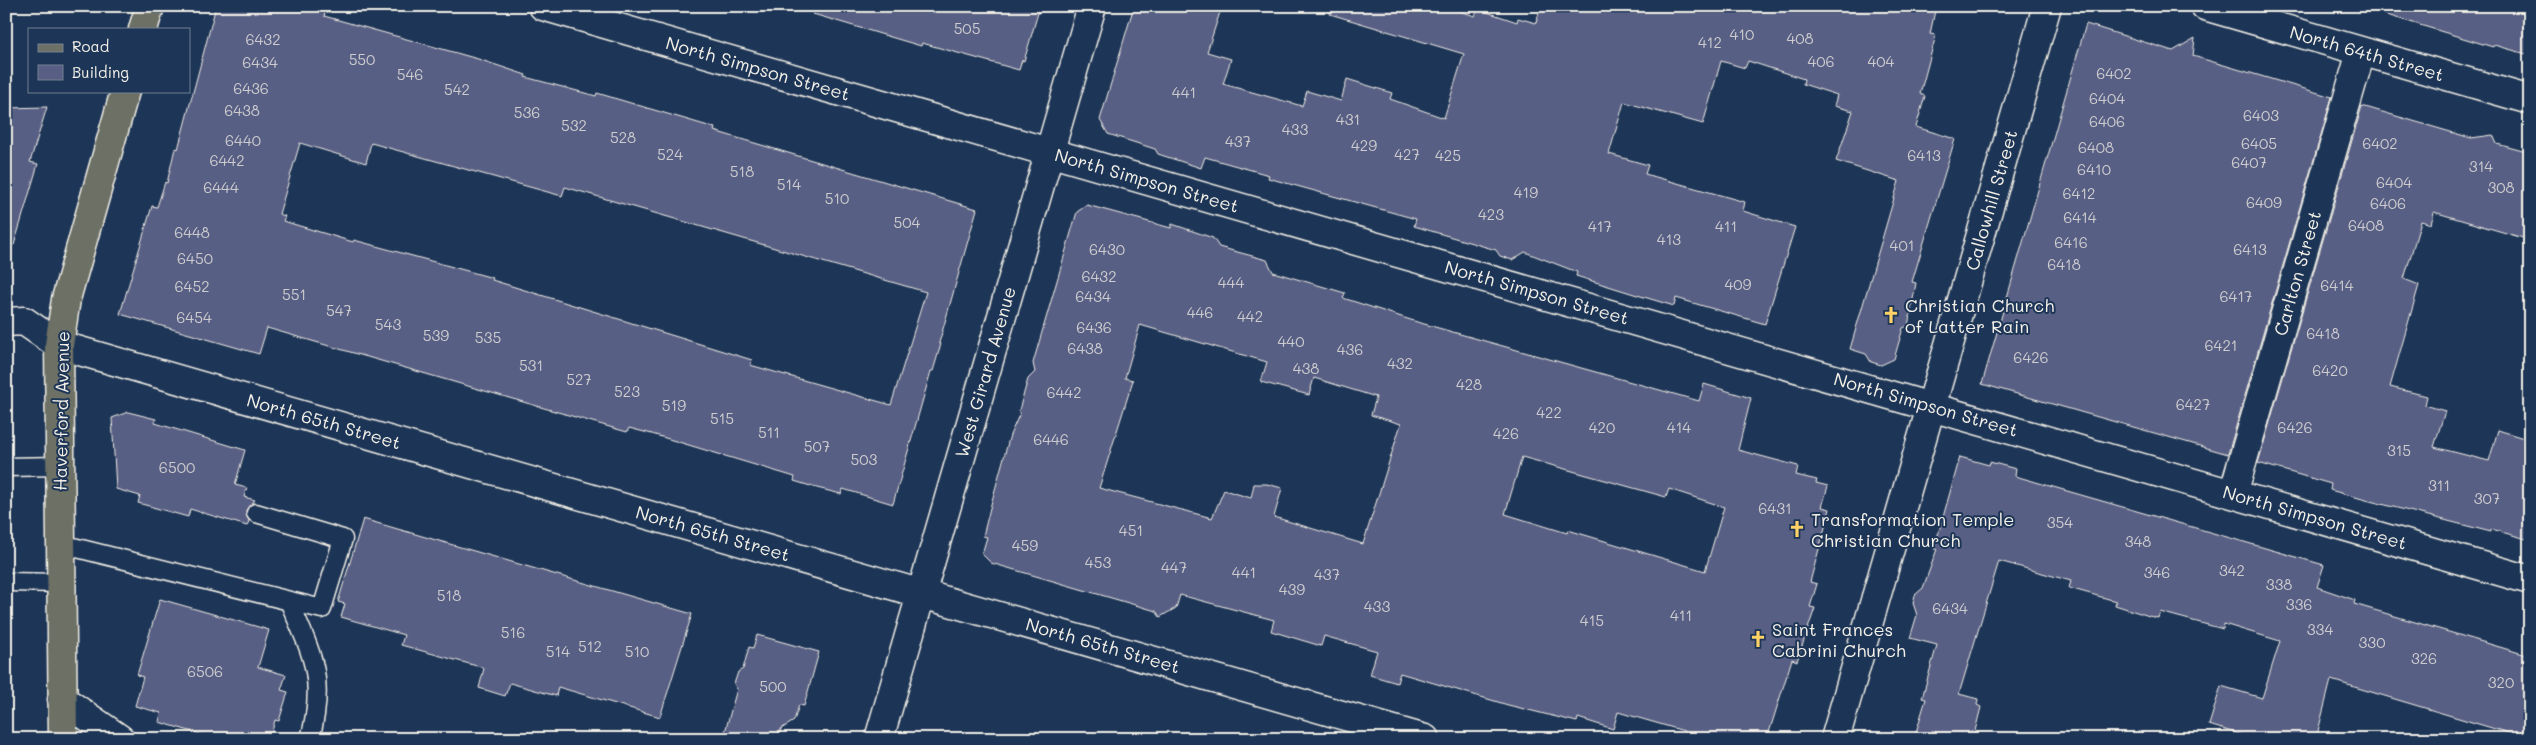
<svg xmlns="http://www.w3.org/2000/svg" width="2536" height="745" font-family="Mali,sans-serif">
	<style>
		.building { fill: #595e84; stroke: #f4f1e8; fill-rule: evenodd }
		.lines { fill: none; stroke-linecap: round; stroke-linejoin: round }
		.service-casing { stroke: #f4f1e8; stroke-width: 21 }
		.minor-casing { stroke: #f4f1e8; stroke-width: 31 }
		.primary-casing { stroke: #f4f1e8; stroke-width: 31 }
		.service { stroke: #1d3557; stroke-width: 18 }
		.minor { stroke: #1d3557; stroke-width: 28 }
		.primary { stroke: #6c7065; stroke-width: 28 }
		.labels { text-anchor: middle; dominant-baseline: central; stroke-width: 4; stroke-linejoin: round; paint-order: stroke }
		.number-label { font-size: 15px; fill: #cdcccf }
		.street-label { font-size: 18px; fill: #f4f1e8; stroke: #1d3557 }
		.poi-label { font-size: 18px; fill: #f4f1e8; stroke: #1d3557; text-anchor: start }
	</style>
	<rect width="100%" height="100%" fill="#1d3557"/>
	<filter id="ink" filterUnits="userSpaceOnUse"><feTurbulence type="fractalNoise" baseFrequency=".02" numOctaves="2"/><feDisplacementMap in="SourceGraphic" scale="10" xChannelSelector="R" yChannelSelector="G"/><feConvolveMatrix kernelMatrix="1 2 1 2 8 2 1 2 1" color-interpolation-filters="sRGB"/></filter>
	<g filter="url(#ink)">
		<path class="building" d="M216 6H327L324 16 478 59 526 75 525 77 596 96 597 93 644 107 715 128 714 131 977 209 939 343 941 344 933 371H931L893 504 843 489 841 494 817 488 794 481 795 477 652 434 629 428 627 432 267 328 259 354 120 314 152 206 157 207 165 182 167 183 175 148 178 149ZM300 143 366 163 371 143 562 196 565 187 926 292 891 405 750 365 752 360 492 280 493 278 354 240 353 242 283 221 285 216 279 214Z
			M814 6H1040L1024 61 1022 60 1019 70 922 43 921 46 813 14Z
			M1134 6H1222L1207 52 1231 59 1223 84 1302 106 1307 91 1341 101 1347 79 1392 93 1390 99 1444 118 1464 54 1330 14 1331 6H1444L1475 16 1478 9 1517 22 1518 18 1536 23 1541 6H1936L1930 34 1936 35 1920 94 1925 96 1916 127 1955 139 1912 282 1916 283 1908 326 1903 328 1894 359 1881 365 1871 362 1866 354 1850 349 1899 181 1836 161 1853 111 1834 106 1837 95 1803 84 1804 79 1748 61 1745 68 1721 61 1703 124 1624 102 1609 154 1648 165 1645 174 1745 202 1743 211 1795 227 1765 324 1676 298 1674 306 1634 294 1576 276 1577 272 1525 252 1512 260 1500 256 1496 250 1414 226 1416 219 1268 178 1269 175 1205 157 1201 168 1158 154 1155 149 1108 134 1100 120Z
			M2381 6H2530V55L2494 45 2493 47 2380 13Z
			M2086 24 2173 51 2195 38 2193 56 2332 97 2228 454 1982 384Z
			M2362 106 2471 138 2493 135 2497 144 2530 153V240L2434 212 2431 224 2421 221 2404 279 2419 285 2390 387 2427 396 2425 405 2445 411 2434 447 2489 461 2498 430 2530 440V540L2491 529V532L2366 500 2330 490 2331 484 2258 463Z
			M47 107 30 162 38 164 14 245 6 244V108Z
			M1087 205 1171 228 1172 224 1213 238 1219 247 1267 260 1273 272 1345 293 1343 298 1417 322 1699 401 1704 384 1751 398 1738 450 1798 466 1796 475 1817 480 1816 483 1828 486 1822 507 1830 509 1810 582 1817 584 1810 607 1815 608 1797 661 1792 659 1767 739H1682L1684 731 1618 712 1613 729 1578 718 1577 722 1508 705 1400 673 1397 683 1370 675 1377 651 1324 636 1321 646 1271 631 1274 620 1180 595 1176 608 1160 617 1156 611 991 563 982 554 987 537 983 536 990 508 1010 435 1020 413 1019 410 1028 379 1035 372 1033 363 1077 212ZM1140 325 1267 362 1261 382 1309 395 1314 378 1376 397 1371 415 1401 424 1363 544 1274 517 1282 488 1267 484H1254L1251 498 1224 490 1212 518 1099 488 1133 380 1125 378ZM1522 457 1666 497 1669 489 1724 507 1705 571 1568 530 1567 533 1505 514Z
			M128 412 156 419 155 423 245 450 235 485 247 488 244 497 255 500 246 510 249 521 247 526 190 509 188 517 138 503 140 496 116 489 112 418Z
			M1960 457 1989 465 1990 462 2016 469 2015 476 2324 565 2317 587 2355 600 2354 604 2530 656V713L2522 737 2331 680 2316 739H2255L2209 725 2221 686 2262 698 2280 641 2224 624 2223 629 2160 612 2158 618 2149 616 2115 605 2116 601 2069 588 2071 581 1999 561 1959 694 1978 699 1977 705 1981 707 1973 739H1914L1926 699 1922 698 1937 645 1910 638 1917 615 1913 603 1915 595 1923 588 1937 549H1934Z
			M363 519 692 614 660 717 558 687 556 696 510 683 505 696 479 688 484 668 401 645 404 635 341 617 345 604 338 602Z
			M160 599 269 630 258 667 286 675 281 690 288 692 279 721 275 720 270 739H217L159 722 161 713 135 706 143 677 137 675Z
			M757 635 819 652 804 706 799 705 794 721 781 729 779 735 767 739H723L737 689 734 684 738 672 743 669 749 647 753 648Z"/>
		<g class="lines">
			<g class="service-casing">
				<path id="service" d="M6 467 60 466
					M61 544 322 609 343 539 256 513
					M6 582 61 583
					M289 601C312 655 326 678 310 739"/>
			</g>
			<g class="minor-casing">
				<path id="minor" d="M543 6 2530 580
					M2205 6 2530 100
					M6 322 24 321 59 345 1425 739
					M2233 494 2361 52
					M62 699 120 739
					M879 739 1092 6
					M1835 739 2047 6"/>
			</g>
			<g class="primary-casing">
				<path id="primary" d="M143 29 150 6
					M63 739 59 345 66 299 125 91"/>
			</g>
			<use href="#service" class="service"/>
			<use href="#minor" class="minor"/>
			<use href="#primary" class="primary"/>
		</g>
	</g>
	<defs>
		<g id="church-bare" transform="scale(1.35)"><path d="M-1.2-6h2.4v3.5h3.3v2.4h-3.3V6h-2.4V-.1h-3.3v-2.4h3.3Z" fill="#ffd166" stroke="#1d3557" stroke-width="2.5" paint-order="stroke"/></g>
	</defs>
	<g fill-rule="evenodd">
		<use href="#church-bare" x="1891" y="315"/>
		<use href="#church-bare" x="1797" y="529"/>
		<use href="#church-bare" x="1758" y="639"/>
	</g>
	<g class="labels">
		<g class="number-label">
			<text x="967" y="28">505</text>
			<text x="1742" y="34">410</text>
			<text x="1800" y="38">408</text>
			<text x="263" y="39">6432</text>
			<text x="1710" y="42">412</text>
			<text x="362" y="59">550</text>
			<text x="1821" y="61">406</text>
			<text x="1881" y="61">404</text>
			<text x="260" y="62">6434</text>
			<text x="2114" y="73">6402</text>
			<text x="410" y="74">546</text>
			<text x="251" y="88">6436</text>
			<text x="457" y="89">542</text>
			<text x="1184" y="92">441</text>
			<text x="2107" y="98">6404</text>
			<text x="242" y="110">6438</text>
			<text x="527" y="112">536</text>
			<text x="2261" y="115">6403</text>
			<text x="1348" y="119">431</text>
			<text x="2107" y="121">6406</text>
			<text x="574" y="125">532</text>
			<text x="1295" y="129">433</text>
			<text x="623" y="137">528</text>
			<text x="243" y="140">6440</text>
			<text x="1238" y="141">437</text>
			<text x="2259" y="143">6405</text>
			<text x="2380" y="143">6402</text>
			<text x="1364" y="145">429</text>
			<text x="2096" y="147">6408</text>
			<text x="670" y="154">524</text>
			<text x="1407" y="154">427</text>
			<text x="1448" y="155">425</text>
			<text x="1924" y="155">6413</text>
			<text x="227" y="160">6442</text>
			<text x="2249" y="162">6407</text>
			<text x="2481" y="166">314</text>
			<text x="2094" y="169">6410</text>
			<text x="742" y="171">518</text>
			<text x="2394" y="182">6404</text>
			<text x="789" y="184">514</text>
			<text x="221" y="187">6444</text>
			<text x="2501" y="187">308</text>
			<text x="1526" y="192">419</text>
			<text x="2079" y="193">6412</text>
			<text x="837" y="198">510</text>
			<text x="2264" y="202">6409</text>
			<text x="2388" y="203">6406</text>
			<text x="1491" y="214">423</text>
			<text x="2080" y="217">6414</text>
			<text x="907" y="222">504</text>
			<text x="2366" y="225">6408</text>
			<text x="1600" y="226">417</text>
			<text x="1726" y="226">411</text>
			<text x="192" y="232">6448</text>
			<text x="1669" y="239">413</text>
			<text x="2071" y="242">6416</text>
			<text x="1902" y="245">401</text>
			<text x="1107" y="249">6430</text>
			<text x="2250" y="249">6413</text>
			<text x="195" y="258">6450</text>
			<text x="2064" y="264">6418</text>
			<text x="1099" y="276">6432</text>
			<text x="1231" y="282">444</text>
			<text x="1738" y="284">409</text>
			<text x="2337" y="285">6414</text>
			<text x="192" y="286">6452</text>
			<text x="294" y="294">551</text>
			<text x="1093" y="296">6434</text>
			<text x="2236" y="296">6417</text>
			<text x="339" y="310">547</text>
			<text x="1200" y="312">446</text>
			<text x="1250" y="316">442</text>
			<text x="194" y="317">6454</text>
			<text x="388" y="324">543</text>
			<text x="1094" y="327">6436</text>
			<text x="2323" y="333">6418</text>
			<text x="436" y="335">539</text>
			<text x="488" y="337">535</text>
			<text x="1291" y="341">440</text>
			<text x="2221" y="345">6421</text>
			<text x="1085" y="348">6438</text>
			<text x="1350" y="349">436</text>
			<text x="2031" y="357">6426</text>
			<text x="1400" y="363">432</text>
			<text x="531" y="365">531</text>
			<text x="1306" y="368">438</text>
			<text x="2330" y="370">6420</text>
			<text x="579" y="379">527</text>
			<text x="1469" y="384">428</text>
			<text x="627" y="391">523</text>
			<text x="1064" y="392">6442</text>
			<text x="2193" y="404">6427</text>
			<text x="674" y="405">519</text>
			<text x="1549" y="412">422</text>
			<text x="722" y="418">515</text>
			<text x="1602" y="427">420</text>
			<text x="1679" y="427">414</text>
			<text x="2295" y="427">6426</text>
			<text x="769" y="432">511</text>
			<text x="1506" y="433">426</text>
			<text x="1051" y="439">6446</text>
			<text x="817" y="446">507</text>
			<text x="2399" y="450">315</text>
			<text x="864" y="459">503</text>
			<text x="177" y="467">6500</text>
			<text x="2439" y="485">311</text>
			<text x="2487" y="498">307</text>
			<text x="1775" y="508">6431</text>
			<text x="2060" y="522">354</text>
			<text x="1131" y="530">451</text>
			<text x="2138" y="541">348</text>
			<text x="1025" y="545">459</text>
			<text x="1098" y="562">453</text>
			<text x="1174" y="567">447</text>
			<text x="2232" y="570">342</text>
			<text x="1244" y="572">441</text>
			<text x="2157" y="572">346</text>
			<text x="1327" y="574">437</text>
			<text x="2279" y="584">338</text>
			<text x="1292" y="589">439</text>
			<text x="449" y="595">518</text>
			<text x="2299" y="604">336</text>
			<text x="1377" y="606">433</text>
			<text x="1950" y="608">6434</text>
			<text x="1681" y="615">411</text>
			<text x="1592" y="620">415</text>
			<text x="2320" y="629">334</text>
			<text x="513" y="632">516</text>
			<text x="2372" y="642">330</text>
			<text x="590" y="646">512</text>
			<text x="558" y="651">514</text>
			<text x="637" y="651">510</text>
			<text x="2424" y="658">326</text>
			<text x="205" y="671">6506</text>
			<text x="2501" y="682">320</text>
			<text x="773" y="686">500</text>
		</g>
		<g class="street-label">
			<text transform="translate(2367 53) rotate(16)">North 64th Street</text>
			<text transform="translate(758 68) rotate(16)">North Simpson Street</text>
			<text transform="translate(1147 180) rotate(16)">North Simpson Street</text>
			<text transform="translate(1991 200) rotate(-74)">Callowhill Street</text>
			<text transform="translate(2297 273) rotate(-74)">Carlton Street</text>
			<text transform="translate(1537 292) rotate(16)">North Simpson Street</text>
			<text transform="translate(985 372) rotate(-74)">West Girard Avenue</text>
			<text transform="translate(1926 404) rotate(16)">North Simpson Street</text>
			<text transform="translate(61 411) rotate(-89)">Haverford Avenue</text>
			<text transform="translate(324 421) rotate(16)">North 65th Street</text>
			<text transform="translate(2315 517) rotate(16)">North Simpson Street</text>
			<text transform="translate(713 533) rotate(16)">North 65th Street</text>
			<text transform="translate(1103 645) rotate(16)">North 65th Street</text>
		</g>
		<g class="poi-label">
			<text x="1905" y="305">Christian Church<tspan x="1905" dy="21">of Latter Rain</tspan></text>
			<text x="1811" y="519">Transformation Temple<tspan x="1811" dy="21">Christian Church</tspan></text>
			<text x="1772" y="629">Saint Frances<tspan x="1772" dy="21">Cabrini Church</tspan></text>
		</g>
	</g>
	<rect width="2536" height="745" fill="none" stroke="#1d3557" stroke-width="25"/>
	<rect x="12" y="12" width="2511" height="720" fill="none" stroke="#f4f1e8" stroke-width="2" filter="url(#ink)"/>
	<rect x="28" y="28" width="162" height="65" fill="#1d3557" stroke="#738091"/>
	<rect x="38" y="44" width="25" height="8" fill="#6c7065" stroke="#738091"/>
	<text x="72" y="52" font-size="15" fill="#f4f1e8">Road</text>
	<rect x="38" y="65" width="25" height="15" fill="#595e84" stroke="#738091"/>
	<text x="72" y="78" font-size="15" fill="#f4f1e8">Building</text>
</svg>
